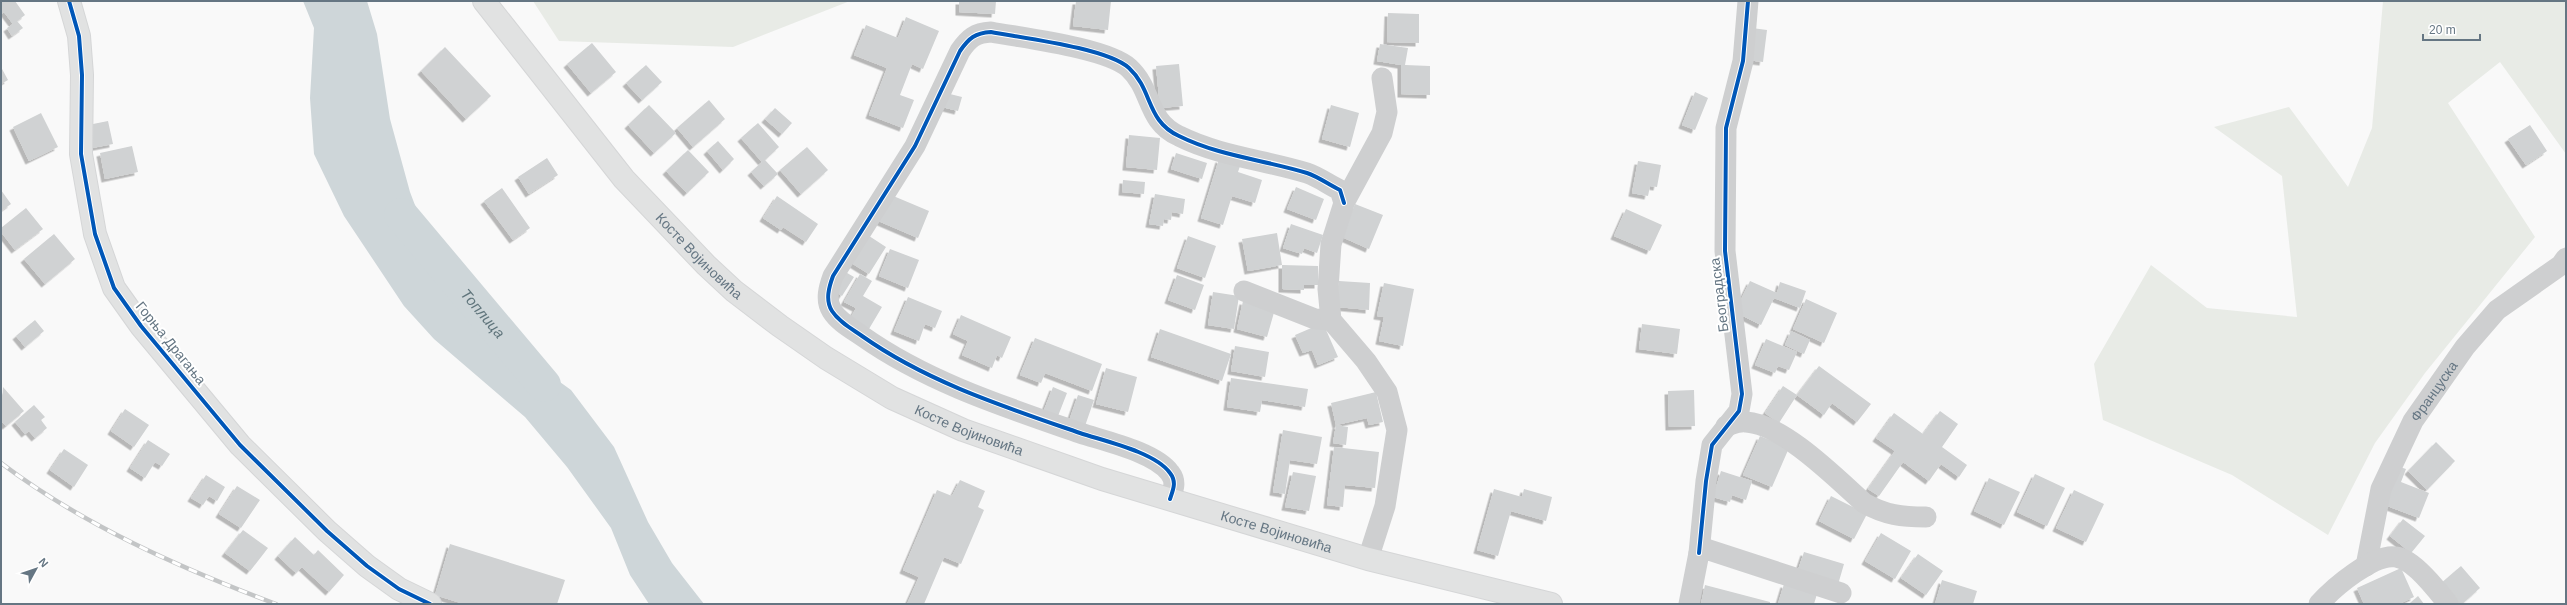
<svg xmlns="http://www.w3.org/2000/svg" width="2567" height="605" font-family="Helvetica,sans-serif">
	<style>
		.green { fill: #e8ebe6 }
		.water { fill: #ced6d9 }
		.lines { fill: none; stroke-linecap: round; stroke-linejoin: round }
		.river { stroke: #ced6d9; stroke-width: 34 }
		.building { fill: #d0d2d3; filter: url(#shadow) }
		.secondary-casing { stroke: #d5d6d7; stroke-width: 24 }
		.primary-casing { stroke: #d5d6d7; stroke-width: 24 }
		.street { stroke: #cecfd0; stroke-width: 21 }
		.secondary { stroke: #e1e2e2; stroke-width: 22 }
		.primary { stroke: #e1e2e2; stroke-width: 22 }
		.rail-casing { stroke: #c3c5c6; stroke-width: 4.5 }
		.rail { stroke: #fff; stroke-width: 3; stroke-dasharray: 9; stroke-linecap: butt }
		.cycleway-casing { stroke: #fff; stroke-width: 6 }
		.cycleway { stroke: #0057b8; stroke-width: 4 }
		.labels { text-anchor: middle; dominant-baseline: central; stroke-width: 4; stroke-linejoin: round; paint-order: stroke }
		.street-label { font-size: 14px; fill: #657683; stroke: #fff }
		.water-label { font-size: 15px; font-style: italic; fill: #60757c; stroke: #fff }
	</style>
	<defs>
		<filter id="shadow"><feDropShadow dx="-3.5" dy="3.5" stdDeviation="0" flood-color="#0004"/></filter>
	</defs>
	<rect width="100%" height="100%" fill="#f9f9f9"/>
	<path class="green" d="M533 1H850L733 47 559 41Z
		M2383 1H2566V154L2500 62 2448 103 2535 237 2425 373 2375 443 2328 535 2232 475 2103 420 2094 364 2151 265 2207 308 2297 317 2282 176 2214 127 2289 107 2348 187 2372 128Z"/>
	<path class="water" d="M303 1H367L377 34 390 119 410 192 443 279 481 325 571 390 614 447 648 522 672 563 704 604H649L630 575 611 528 567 467 525 417 434 339 404 306 344 216 314 154 310 98 314 28Z"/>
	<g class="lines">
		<path class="river" id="s1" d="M401 215 544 385"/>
	</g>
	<path class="building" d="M1 1H15L25 15 17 21 23 28 12 36 7 28 13 24 4 12 1 14Z
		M959 1H996L995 14 959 12Z
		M1076 1H1111L1108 30 1073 26Z
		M1388 13 1419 14V43L1387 42Z
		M906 17 939 31 923 69 912 64 900 95 914 100 903 128 869 115 887 68 854 55 866 25 898 38Z
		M1752 28 1767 30 1763 62 1747 60Z
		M592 43 616 72 591 93 567 64Z
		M1380 44 1408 48 1405 65 1430 66V95L1401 94V65L1377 61Z
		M445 47 491 96 466 119 421 71Z
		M1179 64 1183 106 1160 108 1156 66Z
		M646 65 662 82 642 100 626 83Z
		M1 67 8 80 1 84Z
		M942 92 962 97 958 111 938 106Z
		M1695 92 1708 98 1695 130 1682 125Z
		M709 100 725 119 693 147 677 128Z
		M649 105 676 133 654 153 628 125Z
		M1331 105 1359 113 1350 147 1322 139Z
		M775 108 792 123 782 134 765 119Z
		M41 113 58 147 29 161 13 127Z
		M108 121 113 144 92 148 88 125Z
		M758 123 779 147 765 160 778 174 764 186 751 172 762 162 741 138Z
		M2530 125 2547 151 2526 165 2508 139Z
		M1129 135 1160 138 1157 170 1126 167Z
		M718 141 734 159 723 170 707 151Z
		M132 146 138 172 105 179 100 153Z
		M807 147 828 170 801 194 780 170Z
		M688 150 709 172 687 193 666 171Z
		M1176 153 1207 163 1202 179 1171 169Z
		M547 158 558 175 529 194 518 177Z
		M1219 159 1240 166 1238 172 1262 180 1255 203 1232 196 1223 225 1201 218Z
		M1638 161 1661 165 1657 187 1650 186 1648 196 1632 193Z
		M1123 180 1145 182 1144 194 1122 192Z
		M1296 187 1324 199 1316 220 1287 209Z
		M502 188 530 228 513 240 484 201Z
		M1 190 11 204 1 211Z
		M1155 194 1185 199 1183 214 1172 212 1171 220 1164 219 1163 226 1149 224Z
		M891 195 929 211 918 238 876 220Z
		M777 196 818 224 806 242 783 227 781 230 763 218Z
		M1355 204 1383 215 1369 249 1342 237Z
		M26 208 43 229 15 250 1 232V228Z
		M1626 209 1662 225 1650 251 1614 236Z
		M1291 224 1323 235 1317 253 1304 248 1302 254 1283 248Z
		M863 232 886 247 869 274 845 259Z
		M1277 233 1282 265 1248 271 1242 239Z
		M54 234 75 259 45 284 24 259Z
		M1188 236 1216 246 1205 278 1177 268Z
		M890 249 919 260 908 288 879 276Z
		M1282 265 1318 266V285H1304V290L1282 289Z
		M842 270 854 277 842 296 830 288Z
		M860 274 872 281 863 296 882 307 866 334 848 323 856 308 844 302Z
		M1177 275 1204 285 1195 310 1168 300Z
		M1339 281 1370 283 1369 310 1337 307Z
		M1750 281 1777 293 1780 282 1806 291 1800 308 1774 298 1761 325 1735 312Z
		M1384 283 1414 289 1403 346 1379 341 1384 317 1377 316Z
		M1213 292 1239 296 1234 329 1208 325Z
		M908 297 942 311 935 328 925 324 919 341 894 331Z
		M1806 299 1837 313 1824 343 1793 329Z
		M1243 301 1275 309 1267 337 1237 329Z
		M961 315 1011 337 1002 358 997 355 992 368 962 355 968 341 953 334Z
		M35 320 44 331 25 347 16 336Z
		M1323 323 1338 357 1318 365 1312 350 1303 353 1295 335Z
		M1642 324 1680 329 1677 354 1639 349Z
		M1160 329 1231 354 1222 381 1151 357Z
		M1791 331 1810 340 1804 354 1785 345Z
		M1035 338 1102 364 1092 391 1045 373 1041 383 1020 375Z
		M1766 339 1797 352 1789 370 1778 366 1775 373 1755 365Z
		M1235 346 1269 352 1265 377 1231 371Z
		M1819 366 1871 404 1857 422 1832 403 1824 415 1797 395Z
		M1106 368 1137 377 1128 412 1096 404Z
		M1231 378 1308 389 1305 407 1262 400 1260 412 1227 407Z
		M1783 386 1797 395 1779 423 1765 413Z
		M3 387 24 411 6 426 1 421Z
		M1053 387 1067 393 1058 416 1044 410Z
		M1694 390 1695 426 1669 427 1668 391Z
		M1376 392 1383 422 1369 425 1367 418 1336 425 1348 427 1346 445 1333 443 1336 425 1331 403Z
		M1078 395 1094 400 1085 426 1069 421Z
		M34 405 45 417 41 420 47 428 35 438 29 431 25 434 15 422Z
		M125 409 149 425 134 447 111 431Z
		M1940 411 1958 424 1942 447 1967 465 1959 477 1941 464 1929 481 1903 462 1879 496 1868 489 1895 451 1876 438 1894 413 1923 434Z
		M1283 430 1322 437 1317 464 1290 460 1285 494 1273 492Z
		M1760 436 1789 448 1772 487 1743 475Z
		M148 440 170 454 162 466 155 462 145 478 130 468Z
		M2436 442 2455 461 2427 490 2408 471Z
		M1334 447 1379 452 1375 488 1345 485 1343 507 1327 505Z
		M64 449 88 465 74 487 50 470Z
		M2397 466 2406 469 2401 482 2429 493 2419 518 2382 504Z
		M1721 471 1752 481 1746 500 1732 495 1730 502 1713 497Z
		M1293 472 1316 476 1309 511 1285 507Z
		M2035 474 2065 488 2047 526 2017 512Z
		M206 475 225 487 217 501 209 496 203 505 191 498Z
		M1989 478 2020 492 2004 525 1974 511Z
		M960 480 985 491 978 507 984 510 961 564 944 557 924 604H907L919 577 903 570 937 490 952 496Z
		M237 486 260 500 241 528 219 514Z
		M1494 489 1522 497 1524 489 1552 497 1546 521 1511 511 1498 556 1477 550Z
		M2074 490 2104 504 2086 542 2056 528Z
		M1831 496 1867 514 1854 539 1819 521Z
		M2403 519 2425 536 2411 553 2390 536Z
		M243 530 268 548 250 571 225 553Z
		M1881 533 1911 551 1895 579 1865 561Z
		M295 537 314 555 318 550 344 575 329 592 302 567 296 573 278 556Z
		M450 544 565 580 557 604H464L435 595Z
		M1804 552 1844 564 1837 588 1796 576Z
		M1918 554 1943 571 1926 595 1901 578Z
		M2461 566 2480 588 2462 604H2455L2439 585Z
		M2401 568 2414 597 2399 604H2364L2357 588Z
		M1942 580 1977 591 1973 604H1935Z
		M1784 584 1817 594 1814 604H1778Z
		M1705 585 1770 602V604H1701Z
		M2418 596 2424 604H2409Z"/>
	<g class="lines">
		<g class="secondary-casing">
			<path id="secondary" d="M69 1 79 36 82 75 81 154 95 234 114 288 141 326 240 445 327 531 367 566 399 589 430 604"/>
		</g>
		<g class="primary-casing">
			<g id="primary">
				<path id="s3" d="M484 1 624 179 706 265 734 291 780 326 826 358 892 398 963 430 1102 479 1368 559 1551 604"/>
			</g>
		</g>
		<g class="street">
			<path d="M1244 291 1315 319 1331 320"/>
			<path d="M1726 426C1733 424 1739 421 1746 422 1783 424 1837 479 1864 503 1885 515 1902 517 1926 517"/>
			<path d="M1170 499C1173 490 1177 482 1170 473 1155 452 1104 441 1080 433 1005 407 927 382 862 336 852 329 839 322 832 311 825 300 829 287 833 276L915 146 960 51C969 38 975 33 991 32 1023 38 1107 48 1129 68 1153 90 1146 121 1179 136 1219 156 1265 160 1307 173 1319 177 1329 185 1340 190L1344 203"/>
			<path d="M1699 553 1706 481 1712 445 1739 411 1742 394 1725 251 1726 128 1743 61 1748 1"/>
			<path d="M1368 559 1385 506 1397 430 1387 392 1366 361 1331 320 1328 289 1331 244 1344 203 1382 133 1387 112 1382 78"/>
			<path id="s2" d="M2366 566 2381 489 2413 421 2465 347 2497 310 2561 265 2566 258"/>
			<path d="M1689 604 1699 553 1706 549 1841 593"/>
			<path d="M2319 604C2333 588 2374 553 2396 557 2413 559 2438 591 2448 604"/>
		</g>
		<use href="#secondary" class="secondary"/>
		<use href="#primary" class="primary"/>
		<g class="rail-casing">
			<path id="rail" d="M1 463C83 525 180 568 276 604"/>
		</g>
		<use href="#rail" class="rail"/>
		<g class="cycleway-casing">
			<path id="cycleway" d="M69 1 79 36 82 75 81 154 95 234 114 288 141 326 240 445 327 531 367 566 399 589 430 604
				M1170 499C1173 490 1177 482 1170 473 1155 452 1104 441 1080 433 1005 407 927 382 862 336 852 329 839 322 832 311 825 300 829 287 833 276L915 146 960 51C969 38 975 33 991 32 1023 38 1107 48 1129 68 1153 90 1146 121 1179 136 1219 156 1265 160 1307 173 1319 177 1329 185 1340 190L1344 203
				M1699 553 1706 481 1712 445 1739 411 1742 394 1725 251 1726 128 1743 61 1748 1"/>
		</g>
		<use href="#cycleway" class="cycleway"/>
	</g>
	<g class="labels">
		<g class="street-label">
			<text stroke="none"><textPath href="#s3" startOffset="334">Косте Војиновића</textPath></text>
			<text transform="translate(1719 295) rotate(-97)">Београдска</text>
			<text transform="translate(171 343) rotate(51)">Горња Драгања</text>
			<text stroke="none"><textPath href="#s2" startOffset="190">Француска</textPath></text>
			<text stroke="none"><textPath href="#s3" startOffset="658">Косте Војиновића</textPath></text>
			<text stroke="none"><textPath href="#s3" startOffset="982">Косте Војиновића</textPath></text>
		</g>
		<g class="water-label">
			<text stroke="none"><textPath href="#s1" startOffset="128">Топлица</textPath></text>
		</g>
	</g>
	<rect width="2567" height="605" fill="none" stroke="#657683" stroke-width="4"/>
	<g transform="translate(36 569) rotate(50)" stroke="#ffffff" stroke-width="3" paint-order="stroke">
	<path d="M0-3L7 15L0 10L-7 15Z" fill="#657683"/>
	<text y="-6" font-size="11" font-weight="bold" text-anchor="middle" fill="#657683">N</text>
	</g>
	<path d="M2423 34v6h57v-6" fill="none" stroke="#657683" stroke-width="2"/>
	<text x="2429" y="34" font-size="12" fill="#657683" stroke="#ffffff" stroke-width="3" paint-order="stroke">20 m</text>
</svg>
